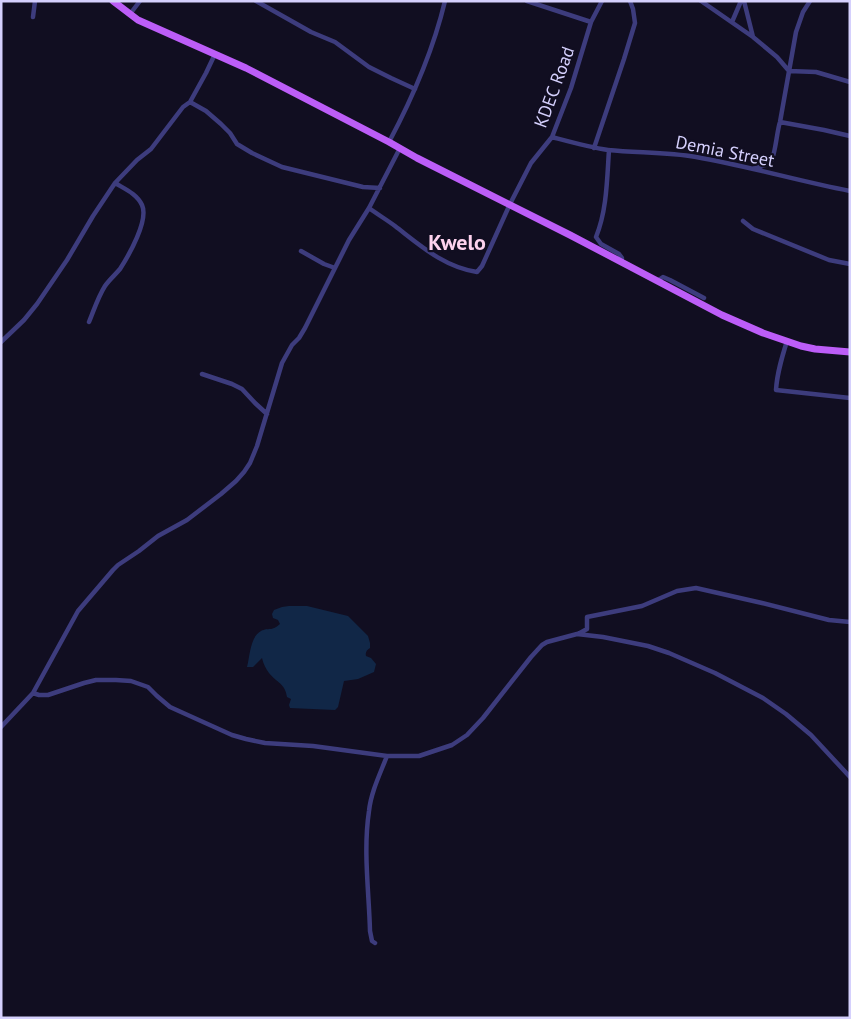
<svg xmlns="http://www.w3.org/2000/svg" width="851" height="1019" font-family="'PT Sans',sans-serif">
	<style>
		.water { fill: #112747 }
		.lines { fill: none; stroke-linecap: round; stroke-linejoin: round }
		.street { stroke: #3d3c7d; stroke-width: 4.5 }
		.primary { stroke: #bc5df7; stroke-width: 7 }
		.labels { text-anchor: middle; dominant-baseline: central; stroke-width: 4.5; stroke-linejoin: round; paint-order: stroke }
		.street-label { font-size: 18px; fill: #d5d0fd; stroke: #110e21 }
		.district-label { font-size: 22px; font-weight: bold; fill: #fdd2ee; stroke: #110e21 }
	</style>
	<rect width="100%" height="100%" fill="#110e21"/>
	<path class="water" d="M289 606H307L348 616 368 636 370 643V648C367 650 365 652 366 656L371 658 376 664 374 672 358 679 344 681 338 707 335 710 290 708 289 705 291 699 287 697C285 683 277 683 269 673 266 669 263 663 262 658L253 667H247C250 656 250 637 261 631 269 627 271 632 280 624L278 620 273 618 272 614 274 610 282 607Z"/>
	<g class="lines">
		<path class="street" d="M256 1 311 32 335 42 369 67 391 78 415 89
			M527 1 591 22
			M701 1 753 37 777 57 789 71 816 72 850 82
			M744 1 753 37
			M130 14 140 1
			M33 17 35 1
			M732 22 741 1
			M190 102 206 111 221 124 230 133 237 144 252 153 282 167 363 187 380 188
			M780 122 824 130 850 136
			M552 137C571 142 589 147 608 150 638 153 667 152 696 157 748 166 798 181 850 191
			M389 142C413 97 433 51 445 1
			M594 148 624 59 635 23 633 9 630 1
			M609 150C607 179 607 210 596 237L601 244 619 254 622 258 621 262
			M753 169C758 167 767 166 771 161 775 157 777 130 780 122L796 32 803 12 810 1
			M369 208C377 214 387 220 395 226 421 246 444 267 477 272L482 266 510 204 531 163 552 137 571 88 591 22 602 1
			M743 221 753 229 829 260 850 264
			M301 251 324 264 335 268
			M657 281 663 277 670 280 704 298
			M89 322C94 310 98 297 105 286 109 280 115 275 120 269 129 255 149 220 142 205 137 194 125 189 115 183
			M787 341C782 357 777 373 776 390L850 398
			M1 342 24 320 37 304 67 260 93 216 115 183 137 160 151 149 183 107 190 102 206 73 215 54
			M202 374 232 384 242 389 255 403 267 414
			M578 634 587 629V617L642 606 677 591 696 588 762 603 829 620 850 622
			M33 693 39 695H48L84 683 96 680H116L131 681 148 687 157 696 170 707 232 735 246 739 265 743 313 746 387 756H419L452 745 467 735 483 718 531 657 542 645 547 642 577 634 603 637 648 646 669 653 715 673 763 698 786 714 811 735 850 777
			M1 727 33 693 78 611 113 570 118 565 139 551 158 536 187 520 221 494 236 481 244 472 250 463 257 446 282 363 292 345 299 338 305 328 349 240 369 208 400 148
			M375 943 372 941 370 931C369 892 363 851 369 811 371 792 380 774 387 756"/>
		<path class="primary" d="M113 1 138 20 246 68 389 142 417 158 570 235 722 315 763 333 801 346 815 349 850 352"/>
	</g>
	<g class="labels">
		<g class="street-label">
			<text transform="translate(554 87) rotate(-70)">KDEC Road</text>
			<text transform="translate(725 151) rotate(11)">Demia Street</text>
		</g>
		<g class="district-label">
			<text x="457" y="242">Kwelo</text>
		</g>
	</g>
	<rect width="851" height="1019" fill="none" stroke="#d5d0fd" stroke-width="5"/>
</svg>
